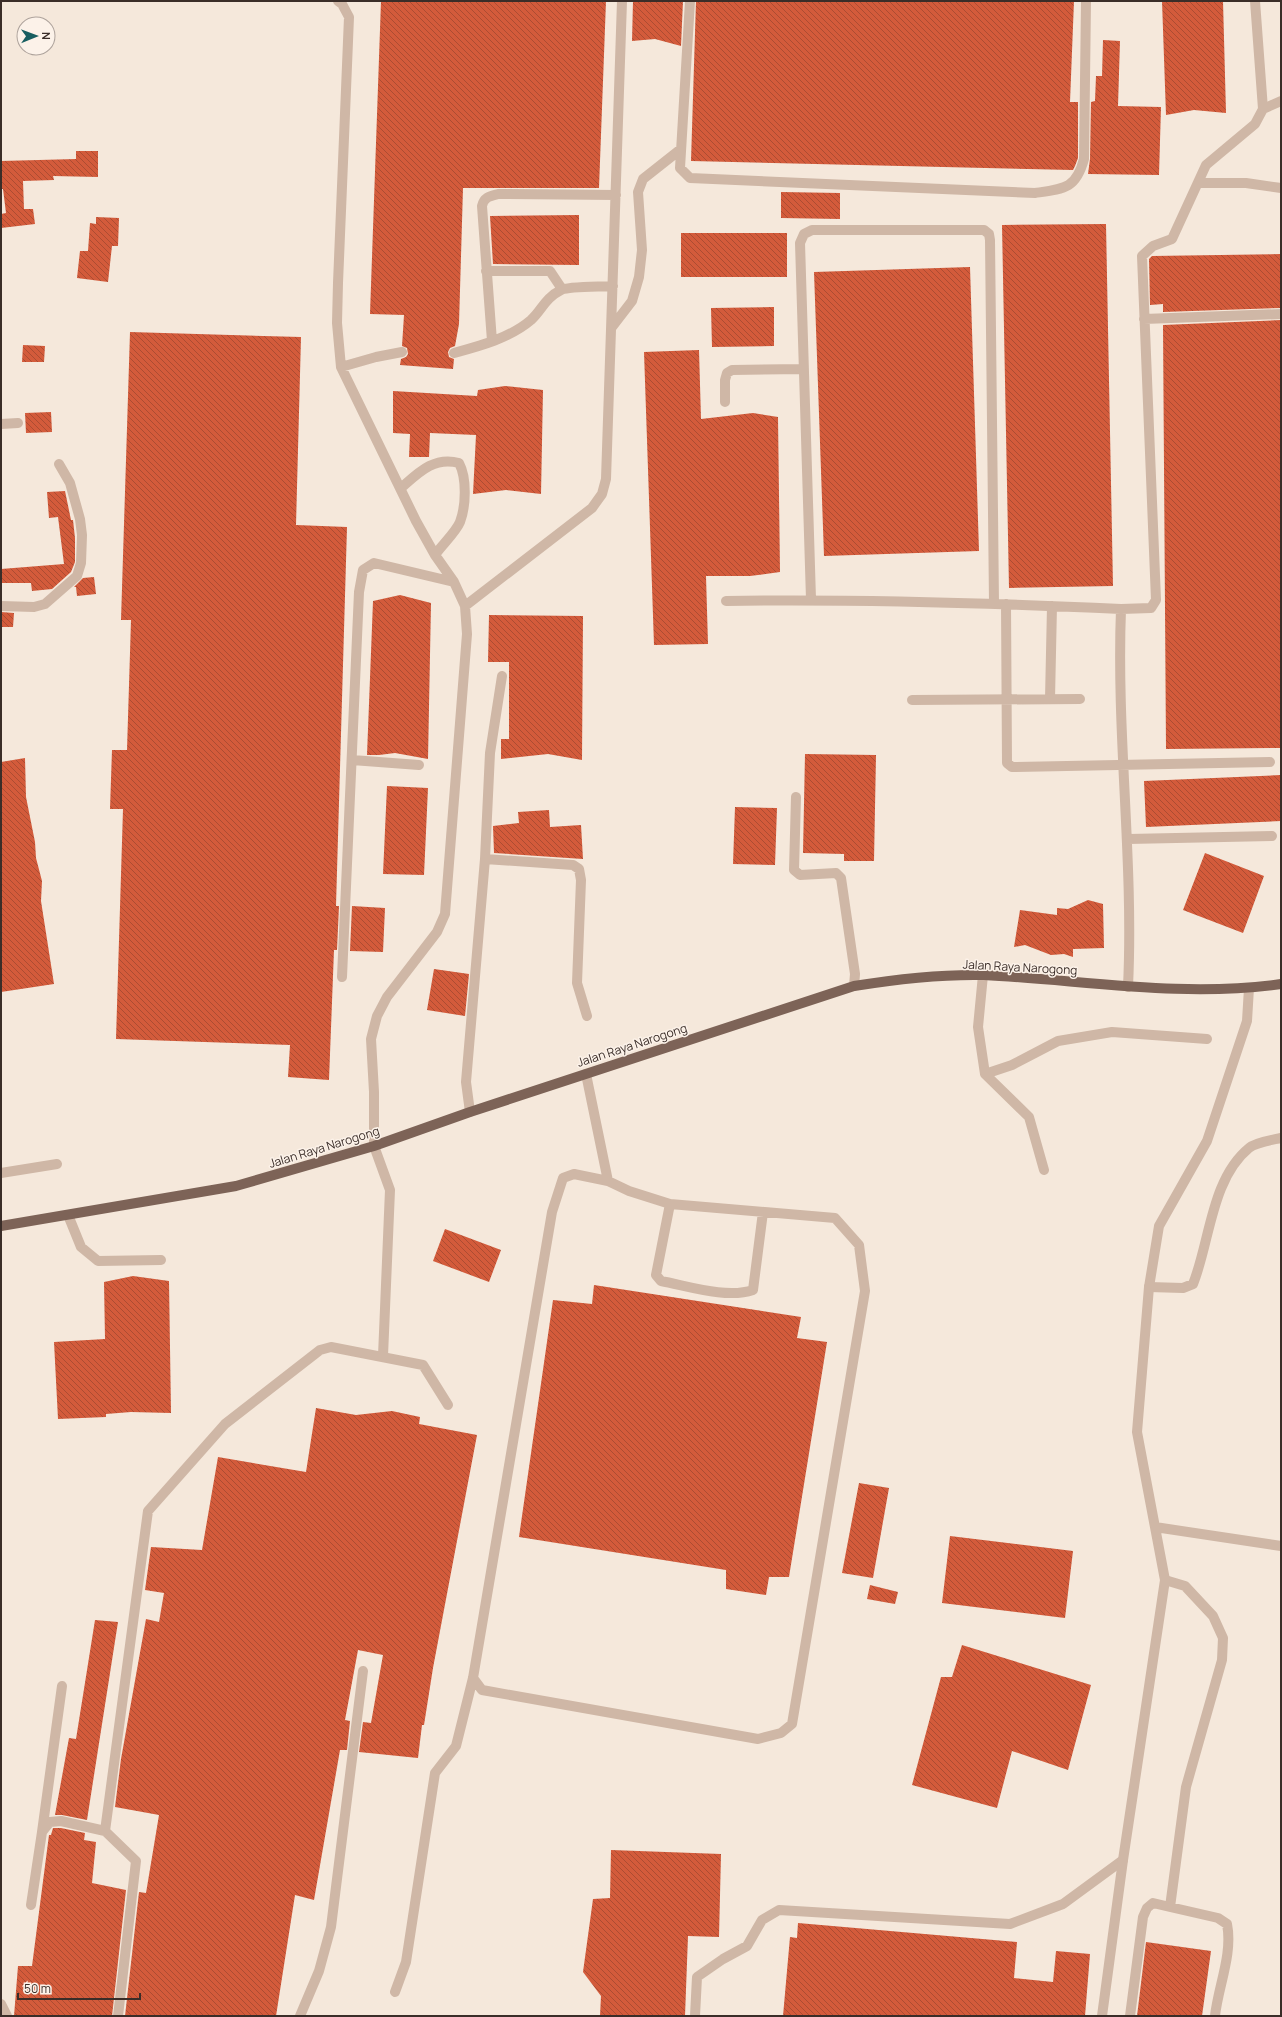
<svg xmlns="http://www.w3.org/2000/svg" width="1282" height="2017" font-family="Manrope,sans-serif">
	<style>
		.building { fill: url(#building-back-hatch) }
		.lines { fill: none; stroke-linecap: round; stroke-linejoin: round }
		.lane { stroke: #cfb7a6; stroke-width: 10 }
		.street { stroke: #cfb7a6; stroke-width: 10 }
		.primary { stroke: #7d6357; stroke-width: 10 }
		.labels { text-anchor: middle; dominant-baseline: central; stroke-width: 3; stroke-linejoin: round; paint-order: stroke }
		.street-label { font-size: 12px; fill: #3a2d28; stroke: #fcf2e9 }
	</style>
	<defs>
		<pattern id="building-back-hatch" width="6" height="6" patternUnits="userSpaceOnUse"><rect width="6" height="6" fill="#d35b3b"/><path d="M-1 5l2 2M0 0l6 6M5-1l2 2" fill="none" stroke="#ac4c32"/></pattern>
	</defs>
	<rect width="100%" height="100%" fill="#f5e8db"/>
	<path class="building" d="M381 1H606L599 188H463L459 324 455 346 450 348 448 352 449 357 454 359 453 369 400 365 401 359 406 357 408 354 407 348 402 346 404 315 370 314Z
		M633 1H683L681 46 655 39 632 41Z
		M696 1H1074L1070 102H1078V158L1075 166 1073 170 691 161Z
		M1162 1H1223L1226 113 1194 110 1166 115Z
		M1103 40 1120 41 1118 106 1161 107 1159 175 1088 174 1090 159 1091 102 1095 101 1096 76H1102Z
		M76 151H98V177L53 176 54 180 23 181 24 209H33L35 224 1 228V214L6 213 3 189H1V161L76 159Z
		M781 192 840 193V219L781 218Z
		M579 215V265L493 264 490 216Z
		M96 217 119 218 118 246H112L108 282 77 278 80 251H88L90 223 96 224Z
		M1106 224 1113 586 1009 588 1002 225Z
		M681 233H787V277H681Z
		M1281 254V308L1163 312V304L1150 305 1149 259 1152 256Z
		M970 267 979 551 824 556 814 272Z
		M774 307V346L712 347 711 308Z
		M1281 320V748L1166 749 1163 325Z
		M130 332 301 337 296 525 347 527 336 906H339L337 950H334L329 1080 288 1077 290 1045 116 1039 123 809H110L112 750H127L131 620H121Z
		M23 345 45 346 44 362H22Z
		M699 350 701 419 753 413 778 417 780 572 750 576H706L708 644 654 645 644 352Z
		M505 386 543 390 541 494 506 490 473 494 476 435 430 433 429 457H409L410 434 393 433V391L477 396 478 390Z
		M51 412 52 432 26 433 25 413Z
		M65 491 71 520H73L75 538V562L71 572 52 589 32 591 31 583H1V569L64 564 58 517 49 518 47 492Z
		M94 577 96 594 77 596 76 587H74L83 578Z
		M400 595 431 603 428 759 395 753 379 755H367L373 601Z
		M1 612 14 613 13 627H1Z
		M489 615 583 616 582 760 548 754 501 759V739H509V662H488Z
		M805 754 876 755 874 861H844V854L803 853Z
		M25 758 26 797 35 842 36 858 42 881 41 901 54 984 1 992V762Z
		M1281 775V821L1146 827 1144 781Z
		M387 786 428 788 424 875 383 874Z
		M735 807 777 808 775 865 733 864Z
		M549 810 550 827 581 825 583 859 494 853 493 826 519 823 518 812Z
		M1205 853 1264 876 1243 933 1183 910Z
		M1088 900 1103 904 1104 948 1073 949V957L1064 954 1051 955 1025 945 1014 947 1020 910 1057 915V908L1068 909Z
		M352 906 385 908 383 952 350 951Z
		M434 969 469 974 465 1016 427 1010Z
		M445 1229 501 1250 489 1282 433 1261Z
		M133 1276 169 1281 171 1413 131 1412 106 1414V1417L58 1419 54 1342 105 1339 104 1282Z
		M594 1285 801 1317 797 1338 827 1342 789 1577H769L766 1595 726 1589V1570L519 1537 553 1300 592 1304Z
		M316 1408 356 1415 392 1411 420 1417 419 1424 477 1435 433 1668 424 1725H422L418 1758 359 1752 363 1722 371 1723 383 1655 358 1650 345 1720 350 1721 347 1750H340L314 1900 295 1895 276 2016H125L139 1892 146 1893 159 1815 115 1807 121 1759 146 1619 159 1622 164 1593 145 1590 151 1547 202 1550 218 1457 306 1472Z
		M859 1483 889 1488 873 1578 842 1573Z
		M950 1536 1073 1551 1065 1618 942 1603Z
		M870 1585 898 1592 895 1604 867 1599Z
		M95 1620 118 1622 87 1820 62 1815H55L69 1738 76 1739Z
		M962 1645 1091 1685 1068 1770 1012 1751 997 1808 912 1785 941 1677H952Z
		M53 1828H61L85 1833 84 1840 96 1842 92 1883 126 1890 112 2016H14L18 1966H32L49 1835H51Z
		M611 1850 721 1854 719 1937 688 1936 685 2016H600L601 1996 583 1972 593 1899 610 1898Z
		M798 1923 1017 1942 1014 1978 1053 1982 1056 1951 1090 1954 1085 2016H783L790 1937 797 1938Z
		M1146 1942 1211 1951 1202 2016H1137Z"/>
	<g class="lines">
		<path class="lane" d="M338 1 342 4 349 17 338 283 337 323 341 367 416 521 435 555 454 582 465 606
			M690 1 680 168 690 178 1035 193C1064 189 1076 189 1084 159L1086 1
			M1263 109 1281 101
			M1198 183H1246L1281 188
			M486 271H550L562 289
			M1144 319 1281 314
			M612 327 632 301 639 277 642 250 638 192 643 179 681 149
			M492 341 482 206C484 197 490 196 498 194L616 195
			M454 353C480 346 510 338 531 320 542 310 545 298 561 290 569 286 602 287 613 286
			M341 367 376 357 402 352
			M725 402V380L727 373 732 370 804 369
			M401 488C418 473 434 456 459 463 467 478 466 506 460 522 456 532 441 546 435 555
			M811 599 800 243 804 234 812 230H984L989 234 990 240 994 603
			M726 601C858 599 990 603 1121 609
			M1006 604 1007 763 1012 767 1270 762
			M1050 699 1052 606
			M912 700 1080 699
			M352 760 419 765
			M1128 839 1272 836
			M485 859 573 865 579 869 581 880 577 983 587 1016
			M983 975 978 1027 985 1074 1029 1117 1044 1170
			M342 977 359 592 363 570 374 563 454 582
			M1128 987C1134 861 1116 735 1121 609L1151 608 1156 600 1142 256 1153 246 1172 239 1206 165 1255 124 1263 109 1255 1
			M586 1074 608 1181
			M985 1074 1012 1065 1058 1041 1112 1032 1207 1039
			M470 1112 466 1082 485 859 490 753 502 676
			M1 1173 57 1164
			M670 1204 656 1275 661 1281C688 1286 727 1299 753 1290L763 1212
			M68 1215 81 1247 98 1261 161 1260
			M1149 1287 1183 1288 1193 1284C1210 1242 1211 1179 1249 1148 1256 1142 1272 1140 1281 1138
			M383 1356 390 1190 374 1146V1092L371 1039 377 1016 387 997 437 932 445 914 467 634 465 606 592 508 602 494 606 479 622 1
			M1165 1580 1185 1586 1213 1616 1223 1638 1222 1660 1186 1787 1170 1907 1218 1918 1227 1924C1233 1954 1218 1987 1215 2016
			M42 1832 62 1686
			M31 1905 42 1832 50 1822 61 1821 105 1831
			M395 1992 406 1962 435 1773 456 1746 473 1678 552 1212 563 1178 574 1174 608 1181 629 1191 670 1204 835 1218 859 1245 865 1291 792 1724 781 1733 758 1739 482 1690 473 1678
			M118 2016 136 1861 105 1831 148 1511 225 1424 320 1350 331 1347 423 1365 448 1405
			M300 2016 319 1971 331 1927 363 1671
			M695 2016 697 1977 723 1959 747 1946 762 1920 779 1910 1010 1924 1063 1904 1123 1860
			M1130 2016 1143 1917 1147 1908 1153 1903 1170 1907"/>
		<path class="street" d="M1 424 18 423
			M1 606 34 607 45 604 77 576 81 563 82 535 80 519 70 483 59 464
			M796 797 794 870 800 875 836 873 841 878 855 974 854 986
			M1155 1527 1281 1546
			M1 2004 7 2016
			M1102 2016 1123 1860 1165 1580 1137 1432 1149 1287 1159 1226 1207 1141 1247 1021 1249 988"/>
		<path class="primary" d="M1 1226 236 1186 374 1146 470 1112 854 986C897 979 940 974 984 975 1083 980 1182 998 1281 984"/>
	</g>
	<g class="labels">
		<g class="street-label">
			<text transform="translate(1020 967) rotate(3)">Jalan Raya Narogong</text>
			<text transform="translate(632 1045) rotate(-18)">Jalan Raya Narogong</text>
			<text transform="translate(324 1147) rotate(-17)">Jalan Raya Narogong</text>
		</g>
	</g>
	<rect width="1282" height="2017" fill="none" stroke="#3a2d28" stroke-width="4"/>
	<g transform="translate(36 36) rotate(89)"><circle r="19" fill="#fcf2e9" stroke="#aea39c"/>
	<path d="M0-3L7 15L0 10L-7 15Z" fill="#185e60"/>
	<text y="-6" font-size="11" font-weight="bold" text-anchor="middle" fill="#3a2d28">N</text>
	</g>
	<path d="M18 1993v6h122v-6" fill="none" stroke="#3a2d28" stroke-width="2"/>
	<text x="24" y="1993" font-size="12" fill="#3a2d28" stroke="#fcf2e9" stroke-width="3" paint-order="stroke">50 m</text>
</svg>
